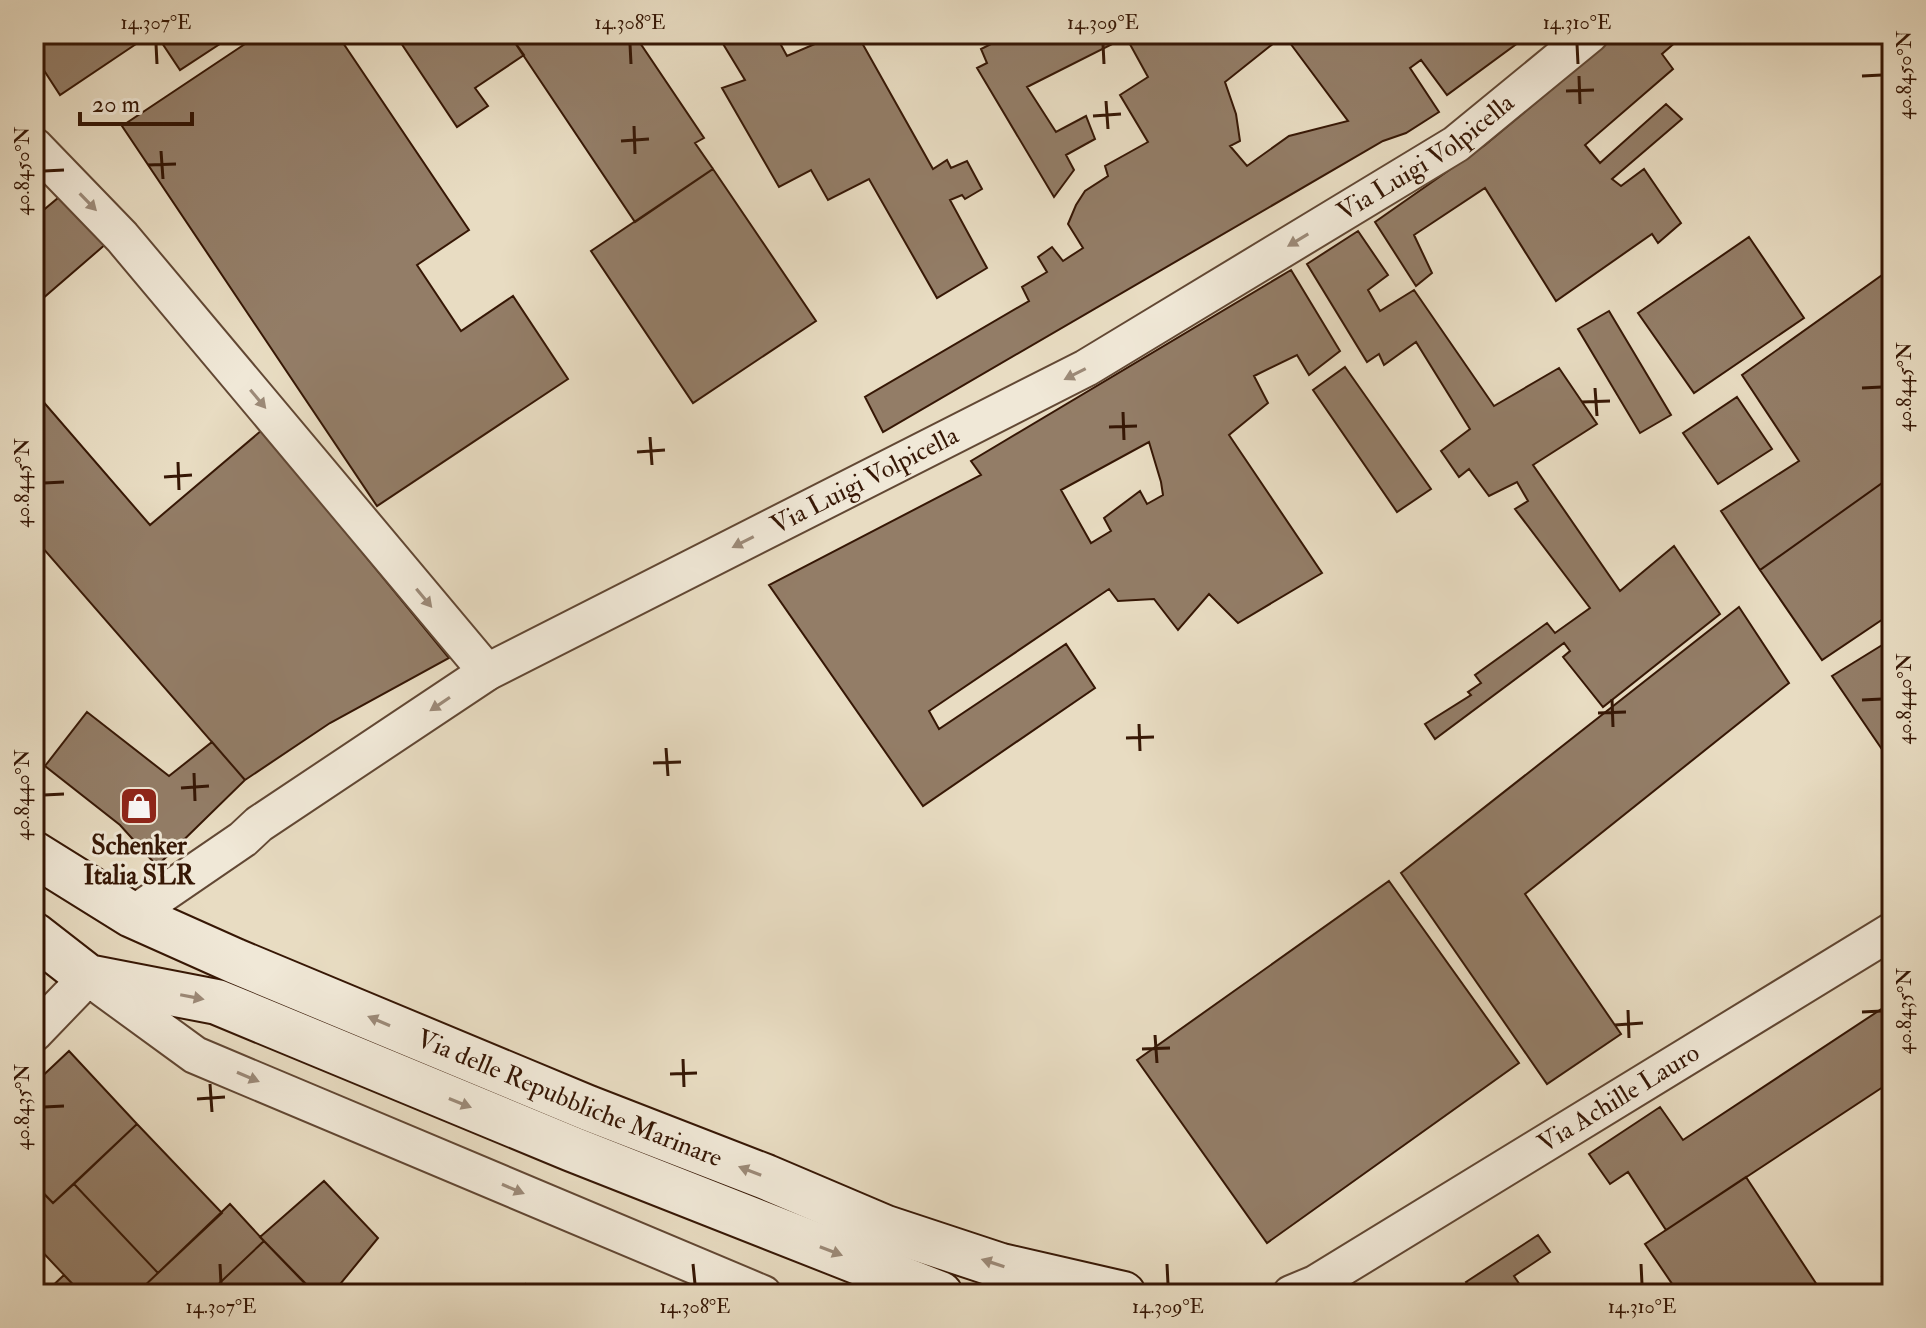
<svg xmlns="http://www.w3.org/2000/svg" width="1926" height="1328" font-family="'IM FELL Double Pica',serif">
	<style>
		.building { fill: #937d67; stroke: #361705; stroke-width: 2; fill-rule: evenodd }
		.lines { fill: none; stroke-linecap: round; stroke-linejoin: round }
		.minor-casing { stroke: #624834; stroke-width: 40 }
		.secondary-casing { stroke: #361705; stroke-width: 48 }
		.minor { stroke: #f0e8d7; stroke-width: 36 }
		.secondary { stroke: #f0e8d7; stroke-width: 44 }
		.oneway { fill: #9c8a78 }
		.ticks { fill: none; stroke: #361705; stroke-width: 3 }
		.labels { text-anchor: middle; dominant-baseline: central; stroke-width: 6; stroke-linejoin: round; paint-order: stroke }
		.street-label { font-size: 26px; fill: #361705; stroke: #f0e8d7 }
		.poi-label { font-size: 26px; font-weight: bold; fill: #361705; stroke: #f0e8d7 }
		.neatline { fill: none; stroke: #361705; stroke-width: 3 }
		.ticks-label { font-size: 20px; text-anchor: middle; fill: #361705 }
	</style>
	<rect width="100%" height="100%" fill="#e8dcc2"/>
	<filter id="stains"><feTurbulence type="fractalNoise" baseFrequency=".0025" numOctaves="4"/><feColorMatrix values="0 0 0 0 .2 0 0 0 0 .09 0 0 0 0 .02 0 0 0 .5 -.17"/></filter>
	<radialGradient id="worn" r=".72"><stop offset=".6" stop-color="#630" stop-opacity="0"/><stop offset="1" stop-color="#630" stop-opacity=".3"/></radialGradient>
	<path class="building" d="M34 34H147L148 36 60 95 34 55Z
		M156 34H235L180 70Z
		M260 34H337L469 230 417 265 461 331 513 296 568 379 377 506 122 126Z
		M395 34H509L524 55 475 88 488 106 457 127Z
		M509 34H634L704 138 695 143 713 169 635 222Z
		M717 34H775L787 56 838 34H857L933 169 947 160 951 168 967 161 982 189 965 199 962 195 950 200 987 268 937 298 869 179 828 200 811 170 779 187 722 88 745 80Z
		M1008 34H1530L1447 95 1421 60 1410 68 1439 112 1406 133 1383 141 883 432 865 397 1029 301 1022 287 1047 272 1038 257 1052 247 1063 261 1083 248 1068 224 1076 205 1085 191 1108 176 1105 166 1148 142 1120 95 1148 77 1126 37 1027 87 1056 132 1086 116 1095 139 1066 155 1074 170 1054 197 977 68 987 63 981 49 1009 35ZM1284 35 1348 121 1289 136 1247 166 1230 146 1240 141 1236 114 1225 82Z
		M1618 34H1685L1662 54 1673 69 1585 145 1600 163 1666 104 1682 119 1612 179 1621 186 1644 169 1681 223 1658 243 1652 234 1556 301 1485 188 1414 235 1432 273 1416 286 1375 222 1485 145Z
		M713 169 816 321 693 403 591 251Z
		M64 193 107 243 34 306V218Z
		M1358 231 1388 275 1368 290 1380 311 1414 290 1494 406 1559 368 1597 424 1533 465 1620 591 1674 546 1720 614 1603 707 1563 657 1570 651 1564 643 1435 739 1425 724 1471 695 1468 692 1481 683 1475 675 1547 623 1555 633 1590 608 1515 509 1528 501 1517 482 1489 496 1469 469 1459 477 1441 451 1470 429 1416 342 1384 365 1379 354 1367 362 1307 264Z
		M1749 237 1804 318 1694 393 1638 313Z
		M1892 268V476L1760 570 1721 511 1799 461 1742 375Z
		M1291 270 1340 351 1309 375 1297 355 1254 376 1268 403 1229 435 1322 573 1238 623 1209 594 1178 630 1154 599 1118 601 1109 589 929 711 939 729 1066 644 1095 688 923 806 769 585 981 475 971 461ZM1149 442 1161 482 1163 495 1147 504 1140 491 1104 518 1111 531 1091 543 1061 490Z
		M1609 311 1671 415 1640 433 1578 329Z
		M1345 367 1431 489 1397 512 1313 390Z
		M34 391 150 525 262 430 449 658 330 723 245 780 34 538Z
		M1737 397 1772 449 1718 484 1683 433Z
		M1892 476V613L1822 660 1760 570Z
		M1739 607 1789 683 1525 894 1621 1034 1547 1084 1401 873Z
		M1892 639V764L1832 676Z
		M87 712 169 776 212 742 245 780 157 866 120 825 45 766Z
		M1389 881 1519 1063 1267 1243 1137 1060Z
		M1892 1002V1081L1666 1230 1628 1172 1610 1184 1589 1154 1660 1107 1683 1140Z
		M69 1051 137 1124 53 1203 34 1183V1084Z
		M137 1124 222 1213 158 1273 74 1184Z
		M1746 1177 1823 1294H1679L1645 1244Z
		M324 1181 378 1238 332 1294H315L260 1237Z
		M34 1184 53 1203 74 1184 158 1273 138 1292 140 1294H82L34 1243Z
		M230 1204 264 1241 208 1294H140L138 1292Z
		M1538 1235 1550 1252 1514 1276 1526 1294H1474L1466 1282Z
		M264 1241 311 1289 306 1294H208Z
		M1892 1270V1293L1882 1277Z
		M64 1275 82 1294H48L46 1292Z
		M526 1284 549 1294H522Z"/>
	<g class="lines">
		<g class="minor-casing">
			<g id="minor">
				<path d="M34 146 122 237 487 672"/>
				<path id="s1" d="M132 915 243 839 259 824 487 672 1086 368 1456 144 1590 34"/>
				<path d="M34 1033 88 977 195 1055 763 1294"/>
				<path id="s2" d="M1291 1294 1315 1284 1892 931"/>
			</g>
		</g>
		<g class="secondary-casing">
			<g id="secondary">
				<path id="s3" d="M34 854 132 915 235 961 588 1108 766 1177 886 1228 1001 1266 1123 1294"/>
				<path d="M34 935 88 977 217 1002 572 1149 940 1294"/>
			</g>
		</g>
		<use href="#minor" class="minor"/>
		<use href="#secondary" class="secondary"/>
	</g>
	<defs><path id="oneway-solid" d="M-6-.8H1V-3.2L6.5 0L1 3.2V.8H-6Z" transform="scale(2)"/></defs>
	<g class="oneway">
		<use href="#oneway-solid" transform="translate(88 202) rotate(46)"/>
		<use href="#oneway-solid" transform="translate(1298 240) rotate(149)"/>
		<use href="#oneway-solid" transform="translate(1075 374) rotate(153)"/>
		<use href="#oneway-solid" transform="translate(258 399) rotate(50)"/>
		<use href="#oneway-solid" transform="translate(743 542) rotate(153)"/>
		<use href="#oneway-solid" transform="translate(424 598) rotate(50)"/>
		<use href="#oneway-solid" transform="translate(440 704) rotate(146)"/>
		<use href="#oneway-solid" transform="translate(192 997) rotate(11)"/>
		<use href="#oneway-solid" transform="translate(379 1021) rotate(-157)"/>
		<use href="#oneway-solid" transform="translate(248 1077) rotate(23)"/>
		<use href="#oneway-solid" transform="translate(460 1103) rotate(22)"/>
		<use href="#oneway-solid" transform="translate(750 1171) rotate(-159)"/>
		<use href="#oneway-solid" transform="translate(513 1189) rotate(23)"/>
		<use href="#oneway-solid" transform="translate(831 1251) rotate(21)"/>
		<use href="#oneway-solid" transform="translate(993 1263) rotate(-162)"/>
	</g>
	<path class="ticks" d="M156 44 157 64M630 44 631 64M1103 44 1104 64M1577 44 1578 64M1579 76 1580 104M1862 76 1882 75M1566 91 1594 90M1106 101 1108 129M1093 116 1121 114M634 126 635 154M621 141 649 139M161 151 163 179M148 165 176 164M44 171 64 170M1595 388 1597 416M1862 388 1882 387M1582 402 1610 401M1123 412 1124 440M1109 427 1137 426M650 437 652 465M637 452 665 450M178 462 179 490M164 477 192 475M44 483 64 482M1612 699 1613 727M1862 700 1882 699M1598 713 1626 712M1139 724 1140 751M1126 738 1154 737M666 748 668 776M653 763 681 762M194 773 195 801M181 788 209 786M44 795 64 794M1628 1010 1629 1038M1862 1012 1882 1011M1615 1025 1643 1023M1155 1035 1157 1063M1142 1049 1170 1048M683 1059 684 1087M670 1074 697 1073M210 1084 212 1112M197 1099 225 1097M44 1107 64 1106M220 1264 221 1284M693 1264 695 1284M1167 1264 1168 1284M1641 1264 1642 1284"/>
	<defs>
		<g id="shop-square" transform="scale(2)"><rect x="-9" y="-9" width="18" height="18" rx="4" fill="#8f2418" stroke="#f0e8d7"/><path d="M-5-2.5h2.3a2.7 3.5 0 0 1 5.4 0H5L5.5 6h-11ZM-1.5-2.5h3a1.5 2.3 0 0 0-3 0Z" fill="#fff"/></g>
	</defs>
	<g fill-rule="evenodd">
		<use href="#shop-square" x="139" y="806"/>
	</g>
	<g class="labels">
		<g class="street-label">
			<text stroke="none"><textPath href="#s1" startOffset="1502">Via Luigi Volpicella</textPath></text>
			<text stroke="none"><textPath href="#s1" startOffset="854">Via Luigi Volpicella</textPath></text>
			<text stroke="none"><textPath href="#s3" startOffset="590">Via delle Repubbliche Marinare</textPath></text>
			<text stroke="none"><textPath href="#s2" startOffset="382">Via Achille Lauro</textPath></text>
		</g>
		<g class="poi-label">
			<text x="139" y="846">Schenker<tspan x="139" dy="30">Italia SLR</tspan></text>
		</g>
	</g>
	<rect width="1926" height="1328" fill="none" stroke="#e8dcc2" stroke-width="88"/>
	<path d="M80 112v12h112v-12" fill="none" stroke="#361705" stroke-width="4"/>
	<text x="92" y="112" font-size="24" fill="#361705" stroke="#f0e8d7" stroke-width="6" paint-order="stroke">20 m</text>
	<rect x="44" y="44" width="1838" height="1240" class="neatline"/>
	<g class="ticks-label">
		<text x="156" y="29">14.307°E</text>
		<text x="630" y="29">14.308°E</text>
		<text x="1103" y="29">14.309°E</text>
		<text x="1577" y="29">14.310°E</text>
		<text transform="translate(1904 75) rotate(-90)" y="7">40.8450°N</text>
		<text transform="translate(22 171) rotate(-90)" y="7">40.8450°N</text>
		<text transform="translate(1904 387) rotate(-90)" y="7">40.8445°N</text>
		<text transform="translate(22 483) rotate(-90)" y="7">40.8445°N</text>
		<text transform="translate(1904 699) rotate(-90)" y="7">40.8440°N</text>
		<text transform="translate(22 795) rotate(-90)" y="7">40.8440°N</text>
		<text transform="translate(1904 1011) rotate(-90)" y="7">40.8435°N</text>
		<text transform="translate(22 1107) rotate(-90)" y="7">40.8435°N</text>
		<text x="221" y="1313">14.307°E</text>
		<text x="695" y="1313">14.308°E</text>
		<text x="1168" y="1313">14.309°E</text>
		<text x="1642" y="1313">14.310°E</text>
	</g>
	<rect width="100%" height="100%" filter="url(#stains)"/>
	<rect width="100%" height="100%" fill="url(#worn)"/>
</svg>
